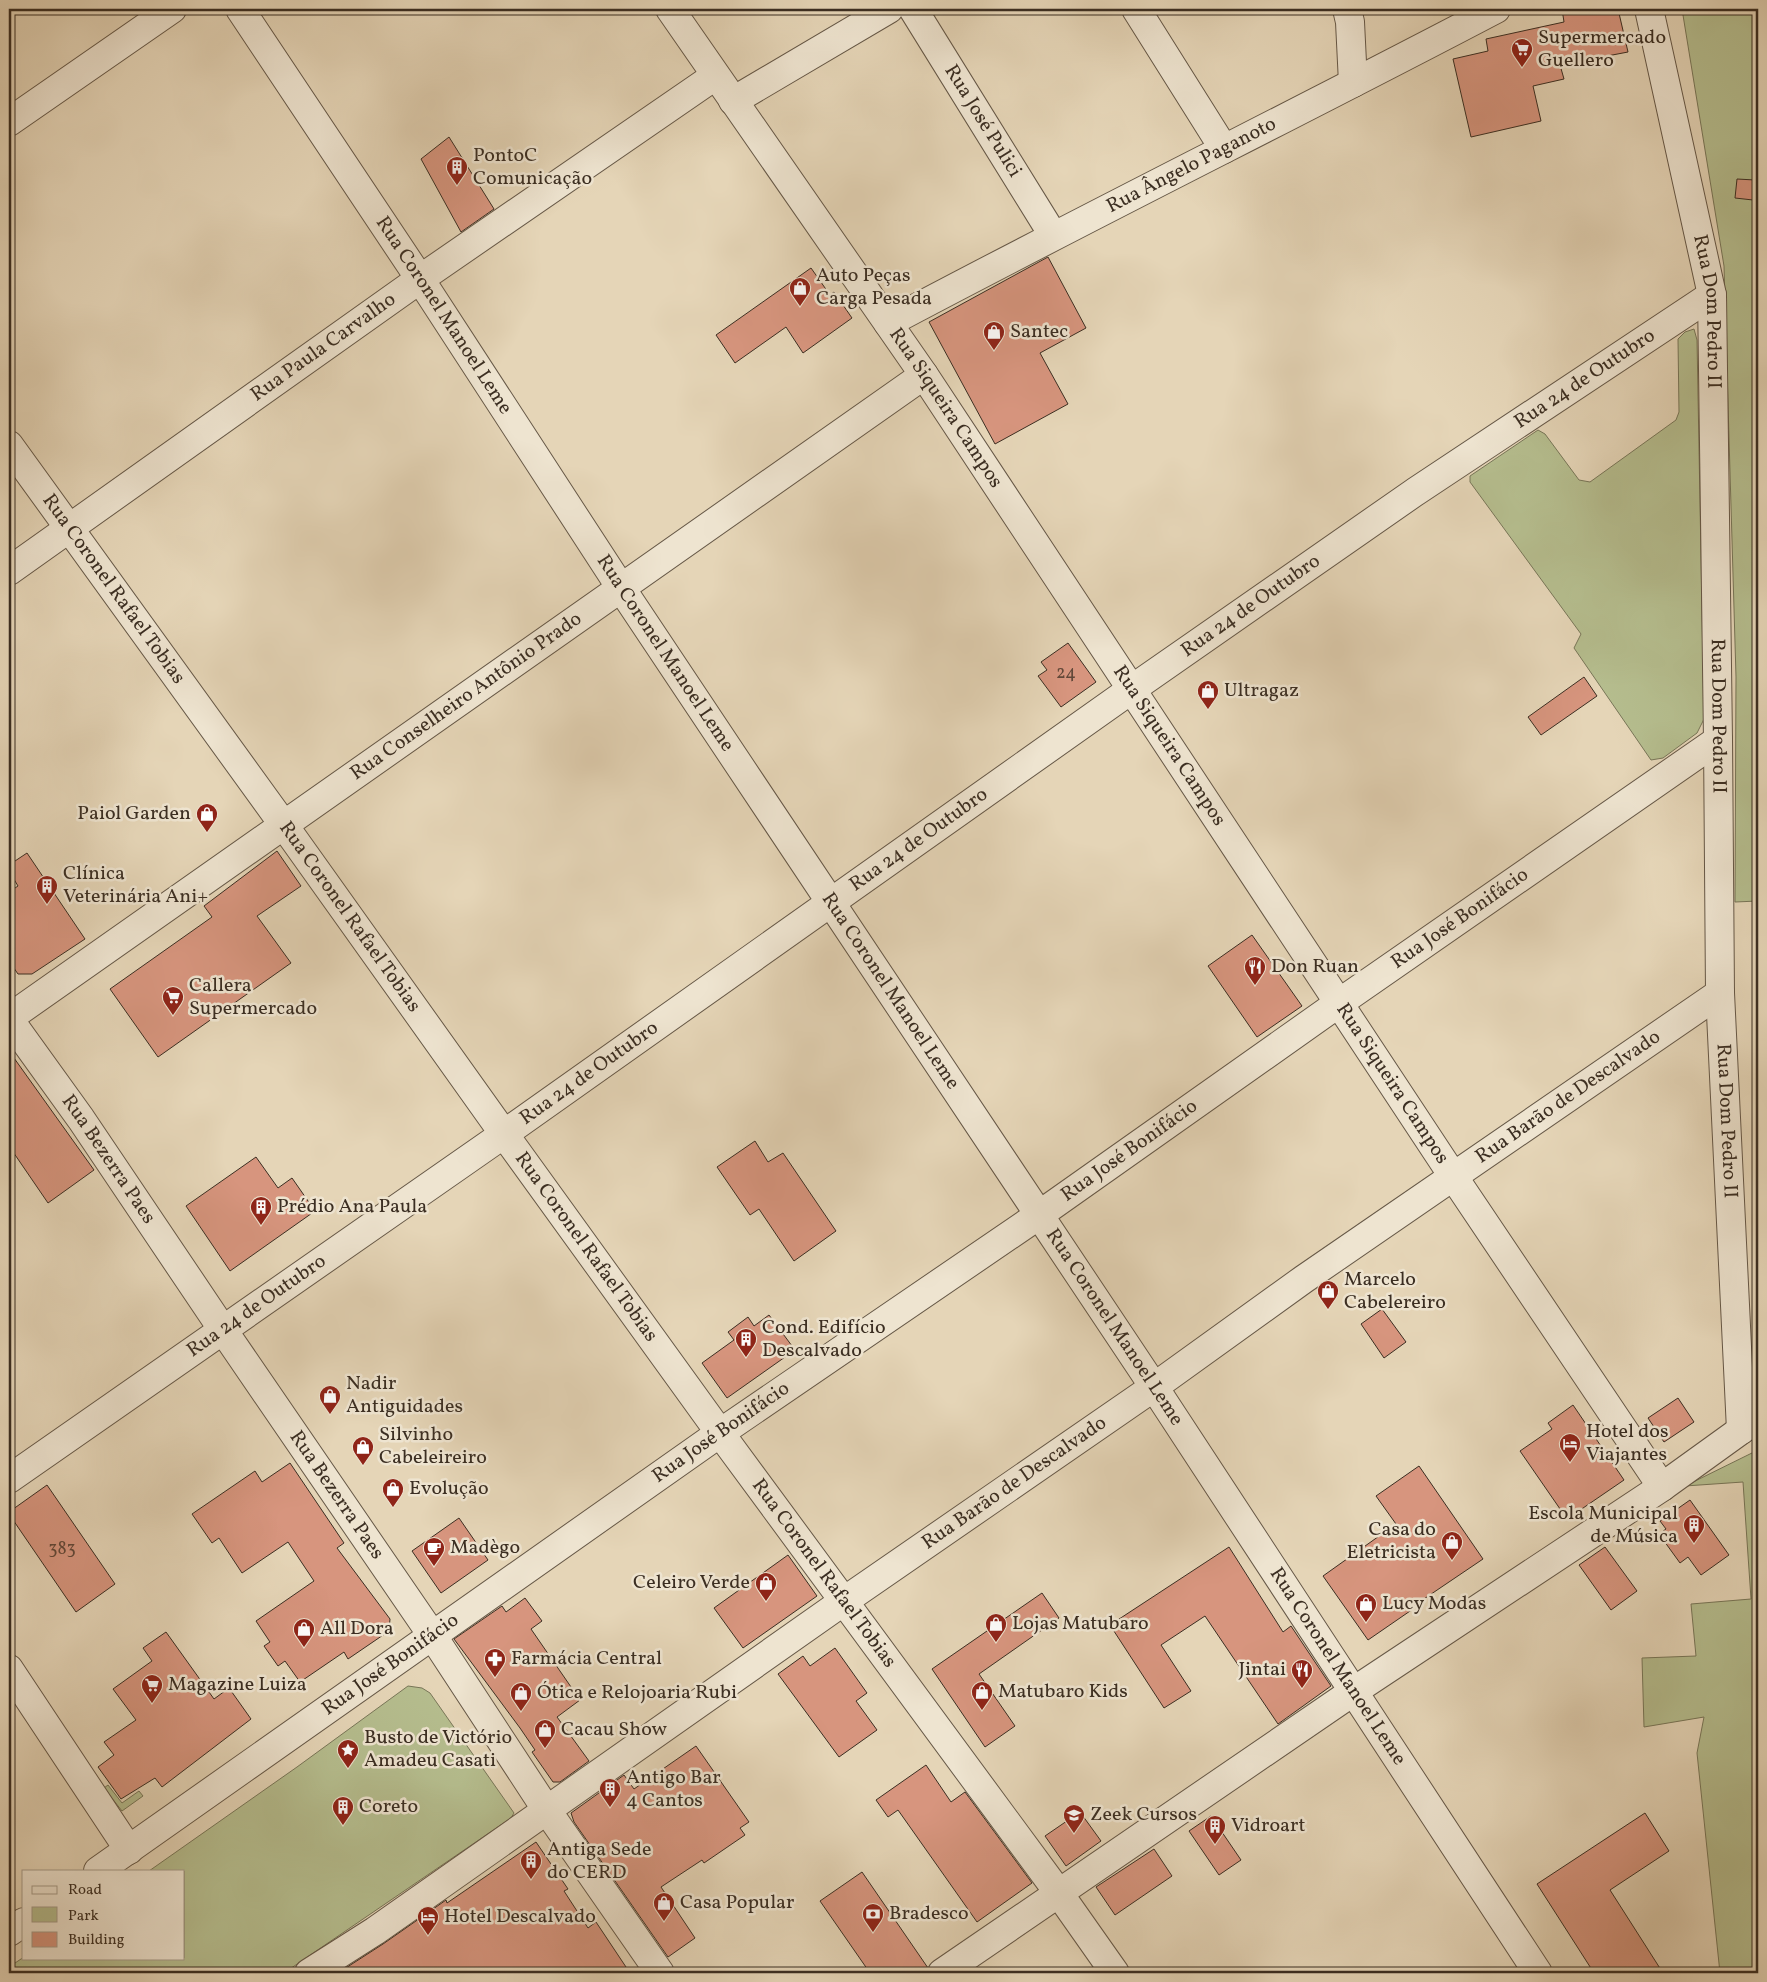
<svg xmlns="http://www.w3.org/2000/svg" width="1767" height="1982" font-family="Vollkorn,serif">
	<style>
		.green { fill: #b5bd8e; stroke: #787658 }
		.building { fill: #d7957e; stroke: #3b2e22 }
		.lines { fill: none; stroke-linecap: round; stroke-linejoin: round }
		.minor-casing { stroke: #665847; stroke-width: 30 }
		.minor { stroke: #eee4d0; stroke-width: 28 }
		.labels { text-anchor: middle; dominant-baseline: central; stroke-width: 5; stroke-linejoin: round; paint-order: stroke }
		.number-label { font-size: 18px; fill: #624839 }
		.poi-label { font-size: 20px; fill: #3b2e22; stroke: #eee4d0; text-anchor: start }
		.street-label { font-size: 20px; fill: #3b2e22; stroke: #eee4d0 }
	</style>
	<rect width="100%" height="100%" fill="#e5d5b7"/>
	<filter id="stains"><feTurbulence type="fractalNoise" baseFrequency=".004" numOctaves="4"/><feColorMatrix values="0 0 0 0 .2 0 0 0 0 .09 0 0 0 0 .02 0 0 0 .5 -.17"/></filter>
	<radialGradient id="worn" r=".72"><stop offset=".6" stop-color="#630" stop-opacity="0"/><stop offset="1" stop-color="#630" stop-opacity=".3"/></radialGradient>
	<path class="green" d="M1682 9H1758V901L1735 902 1736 677 1724 266Z
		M1694 329 1697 340 1704 719 1697 733 1663 758 1651 760 1574 648 1581 634 1470 482V476L1538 430 1545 434 1579 480 1590 482 1676 420 1679 412 1678 339 1685 332Z
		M1758 1450V1973H1720L1697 1753 1704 1717 1644 1727 1642 1658 1696 1656 1691 1604 1751 1599 1743 1482 1685 1486Z
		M408 1686 422 1688 430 1693 514 1813 511 1818 284 1973H9V1967L24 1957V1958H184V1871H149L297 1767Z
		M108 1785 122 1803 139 1791 143 1796 122 1811 104 1788Z"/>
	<path class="building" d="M1562 9H1618L1628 52 1560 65 1564 79 1533 86 1541 121 1471 137 1453 59 1488 51 1486 39 1564 22Z
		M449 137 494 209 461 232 421 159Z
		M1737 179 1755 180 1753 200 1735 198Z
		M1048 257 1086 328 1040 353 1068 404 995 444 929 322Z
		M811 268 830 295 834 292 852 318 803 353 786 327 735 363 716 335Z
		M1068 643 1096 682 1061 707 1038 676 1047 670 1041 662Z
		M1584 677 1597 696 1541 735 1528 717Z
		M277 851 301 886 257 916 291 963 158 1057 110 989 212 917 204 906Z
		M27 853 85 939 32 974H18L9 961V892L18 886 9 871V865Z
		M1252 935 1302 1006 1257 1037 1208 966Z
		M9 1051 94 1170 48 1203 9 1146Z
		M755 1141 768 1162 783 1153 836 1231 794 1261 759 1209 750 1215 717 1167Z
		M256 1157 278 1188 292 1178 315 1211 230 1271 186 1206Z
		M1382 1309 1406 1342 1384 1358 1361 1324Z
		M769 1315 795 1350 727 1398 702 1363 734 1340 728 1332 748 1317 754 1326Z
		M1678 1398 1694 1422 1664 1442 1648 1418Z
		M1573 1405 1624 1480 1567 1519 1520 1451 1552 1429 1548 1423Z
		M290 1463 344 1543 337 1548 390 1619 389 1631 348 1659 344 1652 300 1682 285 1661 278 1666 264 1646 270 1642 256 1621 314 1581 288 1542 242 1573 219 1538 212 1543 192 1514 255 1471 262 1482Z
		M1419 1466 1483 1559 1412 1607 1413 1609 1368 1640 1323 1576 1396 1524 1376 1496Z
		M47 1485 115 1584 76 1612 9 1514V1512Z
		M1690 1500 1729 1555 1701 1575 1688 1557 1680 1563 1659 1534 1666 1529 1660 1521Z
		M459 1518 488 1560 441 1593 412 1551Z
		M1229 1547 1283 1632 1291 1626 1331 1686 1278 1724 1205 1616 1161 1645 1191 1691 1164 1708 1110 1625Z
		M1605 1547 1637 1591 1611 1610 1579 1565Z
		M788 1555 817 1596 743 1648 714 1608Z
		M1042 1593 1059 1618 979 1674 1015 1726 985 1747 932 1669Z
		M525 1598 542 1621 531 1629 580 1700 557 1717 589 1761 560 1782H553L532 1752 535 1750 520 1728 454 1639 502 1606 506 1612Z
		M166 1632 214 1699 229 1688 251 1719 162 1787 155 1778 121 1799 98 1767 114 1755 104 1742 136 1720 113 1689 152 1661 143 1648Z
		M835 1648 867 1693 856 1701 877 1730 839 1757 778 1674 803 1656 810 1666Z
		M696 1746 749 1822 740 1828 745 1835 704 1863 702 1860 661 1887 695 1938 668 1957 574 1822 571 1813 624 1775 634 1789Z
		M926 1765 951 1802 965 1792 1032 1883 977 1922 898 1810 888 1817 876 1800Z
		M1080 1812 1101 1841 1066 1866 1045 1836Z
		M1645 1813 1669 1851 1610 1890 1663 1973H1594L1537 1884Z
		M1211 1816 1241 1860 1219 1875 1189 1831Z
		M536 1842 568 1889 564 1891 588 1928 596 1922 630 1973H338L383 1944 446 1900 447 1903Z
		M1154 1849 1172 1876 1115 1915 1096 1887Z
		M862 1872 928 1968 927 1973H870L820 1901Z"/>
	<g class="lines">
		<g class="minor-casing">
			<g id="minor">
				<path id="s1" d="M240 9 420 279 621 588 1154 1387 1538 1973"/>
				<path id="s2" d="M670 9 924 375 1453 1176 1662 1487"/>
				<path id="s3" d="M913 9 1053 235"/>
				<path d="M1136 9 1224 149"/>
				<path d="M1347 9 1350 22 1353 83"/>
				<path id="s4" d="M1649 9 1712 295 1718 740 1720 993 1741 1430"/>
				<path d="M733 101 889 9"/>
				<path d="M9 122 172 9"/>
				<path id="s5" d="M888 323C1089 216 1294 115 1496 9"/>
				<path id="s6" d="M9 445 283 824 504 1134 720 1433 1058 1892 1115 1973"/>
				<path id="s7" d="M9 571 420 279 715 76"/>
				<path id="s8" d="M9 1018 924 375"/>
				<path id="s9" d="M9 1019 81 1119 223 1330 432 1635 546 1809 660 1973"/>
				<path id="s10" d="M9 1479 504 1134 1132 689 1415 492 1712 295"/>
				<path d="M9 1669 129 1850"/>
				<path id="s11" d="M98 1871 720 1433 1039 1215 1339 1003 1718 740"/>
				<path d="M9 1932 24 1922"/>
				<path id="s12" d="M309 1973 375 1931 844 1601 1154 1387 1304 1279 1720 993"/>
				<path d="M942 1973 1354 1691 1662 1487 1755 1420"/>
			</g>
		</g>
		<use href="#minor" class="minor"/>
	</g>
	<defs>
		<g id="supermarket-pin" transform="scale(1.125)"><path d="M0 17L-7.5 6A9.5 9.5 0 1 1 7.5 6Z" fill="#8f2418" stroke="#eee4d0"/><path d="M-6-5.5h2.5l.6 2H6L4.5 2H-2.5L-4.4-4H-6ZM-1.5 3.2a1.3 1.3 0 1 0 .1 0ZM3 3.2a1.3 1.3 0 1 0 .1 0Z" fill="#fff"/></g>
		<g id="building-pin" transform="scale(1.125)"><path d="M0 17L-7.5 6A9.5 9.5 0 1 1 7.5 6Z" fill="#8f2418" stroke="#eee4d0"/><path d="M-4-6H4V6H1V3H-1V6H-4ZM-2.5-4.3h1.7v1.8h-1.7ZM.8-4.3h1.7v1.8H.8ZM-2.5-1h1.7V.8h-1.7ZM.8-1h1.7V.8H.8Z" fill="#fff"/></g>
		<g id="shop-pin" transform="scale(1.125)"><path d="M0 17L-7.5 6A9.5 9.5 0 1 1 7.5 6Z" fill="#8f2418" stroke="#eee4d0"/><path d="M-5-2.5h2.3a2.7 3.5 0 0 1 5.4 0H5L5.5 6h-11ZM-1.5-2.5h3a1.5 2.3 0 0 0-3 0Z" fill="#fff"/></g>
		<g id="restaurant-pin" transform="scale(1.125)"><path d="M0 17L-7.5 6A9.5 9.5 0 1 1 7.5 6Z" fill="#8f2418" stroke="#eee4d0"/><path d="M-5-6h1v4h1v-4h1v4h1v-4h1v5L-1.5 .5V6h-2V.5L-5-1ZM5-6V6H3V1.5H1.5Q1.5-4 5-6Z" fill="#fff"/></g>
		<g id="hotel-pin" transform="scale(1.125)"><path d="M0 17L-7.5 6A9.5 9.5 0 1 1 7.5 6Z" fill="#8f2418" stroke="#eee4d0"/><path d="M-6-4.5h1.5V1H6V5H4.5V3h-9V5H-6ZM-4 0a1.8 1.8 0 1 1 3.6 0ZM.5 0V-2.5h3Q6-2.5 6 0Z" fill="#fff"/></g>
		<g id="cafe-pin" transform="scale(1.125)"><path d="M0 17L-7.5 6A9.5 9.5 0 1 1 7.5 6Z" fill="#8f2418" stroke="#eee4d0"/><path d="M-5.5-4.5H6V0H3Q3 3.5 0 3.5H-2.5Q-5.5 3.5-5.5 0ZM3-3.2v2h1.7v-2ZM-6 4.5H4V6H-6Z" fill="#fff"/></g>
		<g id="pharmacy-pin" transform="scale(1.125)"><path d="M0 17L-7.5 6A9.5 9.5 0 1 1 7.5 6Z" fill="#8f2418" stroke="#eee4d0"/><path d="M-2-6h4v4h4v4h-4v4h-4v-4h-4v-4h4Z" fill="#fff"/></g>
		<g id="sight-pin" transform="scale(1.125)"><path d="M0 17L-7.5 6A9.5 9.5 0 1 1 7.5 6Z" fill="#8f2418" stroke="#eee4d0"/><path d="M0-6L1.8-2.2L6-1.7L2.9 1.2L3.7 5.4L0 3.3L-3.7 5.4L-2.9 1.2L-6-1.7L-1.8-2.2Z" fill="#fff"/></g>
		<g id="school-pin" transform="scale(1.125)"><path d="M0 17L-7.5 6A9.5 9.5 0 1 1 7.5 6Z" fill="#8f2418" stroke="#eee4d0"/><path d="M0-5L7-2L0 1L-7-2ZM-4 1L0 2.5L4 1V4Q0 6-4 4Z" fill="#fff"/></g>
		<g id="bank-pin" transform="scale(1.125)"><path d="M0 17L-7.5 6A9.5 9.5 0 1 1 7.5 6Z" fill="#8f2418" stroke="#eee4d0"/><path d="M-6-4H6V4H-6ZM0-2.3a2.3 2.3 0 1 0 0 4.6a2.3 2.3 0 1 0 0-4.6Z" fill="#fff"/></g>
	</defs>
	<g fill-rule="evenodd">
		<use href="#supermarket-pin" x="1522" y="49"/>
		<use href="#building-pin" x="457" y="167"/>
		<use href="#shop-pin" x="800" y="288"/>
		<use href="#shop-pin" x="994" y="332"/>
		<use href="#shop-pin" x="1208" y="691"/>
		<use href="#shop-pin" x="207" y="814"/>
		<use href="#building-pin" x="47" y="886"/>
		<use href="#restaurant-pin" x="1255" y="967"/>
		<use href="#supermarket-pin" x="173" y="997"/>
		<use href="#building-pin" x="261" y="1207"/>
		<use href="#shop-pin" x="1328" y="1291"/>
		<use href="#building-pin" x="746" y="1339"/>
		<use href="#shop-pin" x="330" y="1396"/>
		<use href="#hotel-pin" x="1570" y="1444"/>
		<use href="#shop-pin" x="363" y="1447"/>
		<use href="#shop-pin" x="393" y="1489"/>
		<use href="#building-pin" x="1694" y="1525"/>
		<use href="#shop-pin" x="1452" y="1542"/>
		<use href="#cafe-pin" x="434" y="1548"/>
		<use href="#shop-pin" x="766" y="1583"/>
		<use href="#shop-pin" x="1366" y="1604"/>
		<use href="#shop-pin" x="996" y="1624"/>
		<use href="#shop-pin" x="304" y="1629"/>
		<use href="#pharmacy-pin" x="495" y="1659"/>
		<use href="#restaurant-pin" x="1302" y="1670"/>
		<use href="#supermarket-pin" x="152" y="1685"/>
		<use href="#shop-pin" x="982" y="1692"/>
		<use href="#shop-pin" x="521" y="1693"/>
		<use href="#shop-pin" x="545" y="1730"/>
		<use href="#sight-pin" x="348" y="1750"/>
		<use href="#building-pin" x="610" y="1789"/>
		<use href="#building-pin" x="343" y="1807"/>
		<use href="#school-pin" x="1074" y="1815"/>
		<use href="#building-pin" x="1215" y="1826"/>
		<use href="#building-pin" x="531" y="1861"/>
		<use href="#shop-pin" x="664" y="1903"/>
		<use href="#bank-pin" x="873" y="1914"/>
		<use href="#hotel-pin" x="428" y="1917"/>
	</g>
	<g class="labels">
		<g class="number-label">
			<text x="1066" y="673">24</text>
			<text x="62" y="1549">383</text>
		</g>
		<g class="poi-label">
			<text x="1538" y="38">Supermercado<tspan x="1538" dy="23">Guellero</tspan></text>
			<text x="473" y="156">PontoC<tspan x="473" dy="23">Comunicação</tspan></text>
			<text x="816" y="276">Auto Peças<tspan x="816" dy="23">Carga Pesada</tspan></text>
			<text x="1010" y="332">Santec</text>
			<text x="1224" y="691">Ultragaz</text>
			<text x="191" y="814" text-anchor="end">Paiol Garden</text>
			<text x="63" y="874">Clínica<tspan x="63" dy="23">Veterinária Ani+</tspan></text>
			<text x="1271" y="967">Don Ruan</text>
			<text x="189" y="986">Callera<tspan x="189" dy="23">Supermercado</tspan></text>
			<text x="277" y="1207">Prédio Ana Paula</text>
			<text x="1344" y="1280">Marcelo<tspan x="1344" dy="23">Cabelereiro</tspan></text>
			<text x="762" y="1328">Cond. Edifício<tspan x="762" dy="23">Descalvado</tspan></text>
			<text x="346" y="1384">Nadir<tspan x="346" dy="23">Antiguidades</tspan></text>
			<text x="1586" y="1432">Hotel dos<tspan x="1586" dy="23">Viajantes</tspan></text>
			<text x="379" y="1435">Silvinho<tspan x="379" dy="23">Cabeleireiro</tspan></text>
			<text x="409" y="1489">Evolução</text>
			<text x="1678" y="1514" text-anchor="end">Escola Municipal<tspan x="1678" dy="23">de Música</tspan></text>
			<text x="1436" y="1530" text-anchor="end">Casa do<tspan x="1436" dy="23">Eletricista</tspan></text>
			<text x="450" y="1548">Madègo</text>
			<text x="750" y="1583" text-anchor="end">Celeiro Verde</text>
			<text x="1382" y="1604">Lucy Modas</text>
			<text x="1012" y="1624">Lojas Matubaro</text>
			<text x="320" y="1629">All Dora</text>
			<text x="511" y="1659">Farmácia Central</text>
			<text x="1286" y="1670" text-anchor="end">Jintai</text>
			<text x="168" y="1685">Magazine Luiza</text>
			<text x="998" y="1692">Matubaro Kids</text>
			<text x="537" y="1693">Ótica e Relojoaria Rubi</text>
			<text x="561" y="1730">Cacau Show</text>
			<text x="364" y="1738">Busto de Victório<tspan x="364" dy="23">Amadeu Casati</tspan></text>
			<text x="626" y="1778">Antigo Bar<tspan x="626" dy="23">4 Cantos</tspan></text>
			<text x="359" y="1807">Coreto</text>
			<text x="1090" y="1815">Zeek Cursos</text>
			<text x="1231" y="1826">Vidroart</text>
			<text x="547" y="1850">Antiga Sede<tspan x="547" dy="23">do CERD</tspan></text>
			<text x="680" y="1903">Casa Popular</text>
			<text x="889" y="1914">Bradesco</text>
			<text x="444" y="1917">Hotel Descalvado</text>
		</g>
		<g class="street-label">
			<text stroke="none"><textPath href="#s3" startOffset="132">Rua José Pulici</textPath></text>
			<text stroke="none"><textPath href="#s5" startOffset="342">Rua Ângelo Paganoto</textPath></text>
			<text stroke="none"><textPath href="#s4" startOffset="309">Rua Dom Pedro II</textPath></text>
			<text stroke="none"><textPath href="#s1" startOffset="368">Rua Coronel Manoel Leme</textPath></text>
			<text stroke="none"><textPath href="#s7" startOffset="386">Rua Paula Carvalho</textPath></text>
			<text stroke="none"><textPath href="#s10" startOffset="1922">Rua 24 de Outubro</textPath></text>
			<text stroke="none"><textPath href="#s2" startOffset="485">Rua Siqueira Campos</textPath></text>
			<text stroke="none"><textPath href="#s6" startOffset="178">Rua Coronel Rafael Tobias</textPath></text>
			<text stroke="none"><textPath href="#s10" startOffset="1518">Rua 24 de Outubro</textPath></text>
			<text stroke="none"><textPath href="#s1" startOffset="772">Rua Coronel Manoel Leme</textPath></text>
			<text stroke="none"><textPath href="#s8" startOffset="559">Rua Conselheiro Antônio Prado</textPath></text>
			<text stroke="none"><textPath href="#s4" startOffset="714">Rua Dom Pedro II</textPath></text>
			<text stroke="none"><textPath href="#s2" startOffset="890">Rua Siqueira Campos</textPath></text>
			<text stroke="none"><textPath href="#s10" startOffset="1112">Rua 24 de Outubro</textPath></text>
			<text stroke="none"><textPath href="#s6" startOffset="582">Rua Coronel Rafael Tobias</textPath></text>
			<text stroke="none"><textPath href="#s11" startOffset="1662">Rua José Bonifácio</textPath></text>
			<text stroke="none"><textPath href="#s1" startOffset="1178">Rua Coronel Manoel Leme</textPath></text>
			<text stroke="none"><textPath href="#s10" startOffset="708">Rua 24 de Outubro</textPath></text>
			<text stroke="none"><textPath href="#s2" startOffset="1295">Rua Siqueira Campos</textPath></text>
			<text stroke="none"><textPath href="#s12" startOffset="1534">Rua Barão de Descalvado</textPath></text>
			<text stroke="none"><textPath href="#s4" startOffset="1119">Rua Dom Pedro II</textPath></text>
			<text stroke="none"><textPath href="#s11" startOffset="1258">Rua José Bonifácio</textPath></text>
			<text stroke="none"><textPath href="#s9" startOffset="172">Rua Bezerra Paes</textPath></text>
			<text stroke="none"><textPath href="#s6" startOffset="988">Rua Coronel Rafael Tobias</textPath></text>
			<text stroke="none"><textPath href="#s10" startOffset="302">Rua 24 de Outubro</textPath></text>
			<text stroke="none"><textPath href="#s1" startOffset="1582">Rua Coronel Manoel Leme</textPath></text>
			<text stroke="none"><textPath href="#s11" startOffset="762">Rua José Bonifácio</textPath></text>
			<text stroke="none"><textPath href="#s12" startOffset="859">Rua Barão de Descalvado</textPath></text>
			<text stroke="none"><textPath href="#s9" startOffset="578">Rua Bezerra Paes</textPath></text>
			<text stroke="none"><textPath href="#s6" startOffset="1392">Rua Coronel Rafael Tobias</textPath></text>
			<text stroke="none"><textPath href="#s11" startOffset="358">Rua José Bonifácio</textPath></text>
			<text stroke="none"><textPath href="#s1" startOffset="1988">Rua Coronel Manoel Leme</textPath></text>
		</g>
	</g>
	<rect width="1767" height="1982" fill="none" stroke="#e5d5b7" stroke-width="30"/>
	<rect x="10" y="10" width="1747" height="1962" fill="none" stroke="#3b2e22" stroke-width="2.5"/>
	<rect x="15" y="15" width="1737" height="1952" fill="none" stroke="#3b2e22"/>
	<rect x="22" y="1870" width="162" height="90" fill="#eee4d0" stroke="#a69b8a"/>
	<rect x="32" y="1886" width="25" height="8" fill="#eee4d0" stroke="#a69b8a"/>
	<text x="68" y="1894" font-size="15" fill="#3b2e22">Road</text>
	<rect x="32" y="1907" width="25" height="15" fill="#b5bd8e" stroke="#a69b8a"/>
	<text x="68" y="1920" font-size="15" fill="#3b2e22">Park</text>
	<rect x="32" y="1932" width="25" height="15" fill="#d7957e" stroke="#a69b8a"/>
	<text x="68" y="1944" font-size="15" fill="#3b2e22">Building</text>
	<rect width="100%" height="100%" filter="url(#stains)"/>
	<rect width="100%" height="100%" fill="url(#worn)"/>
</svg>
